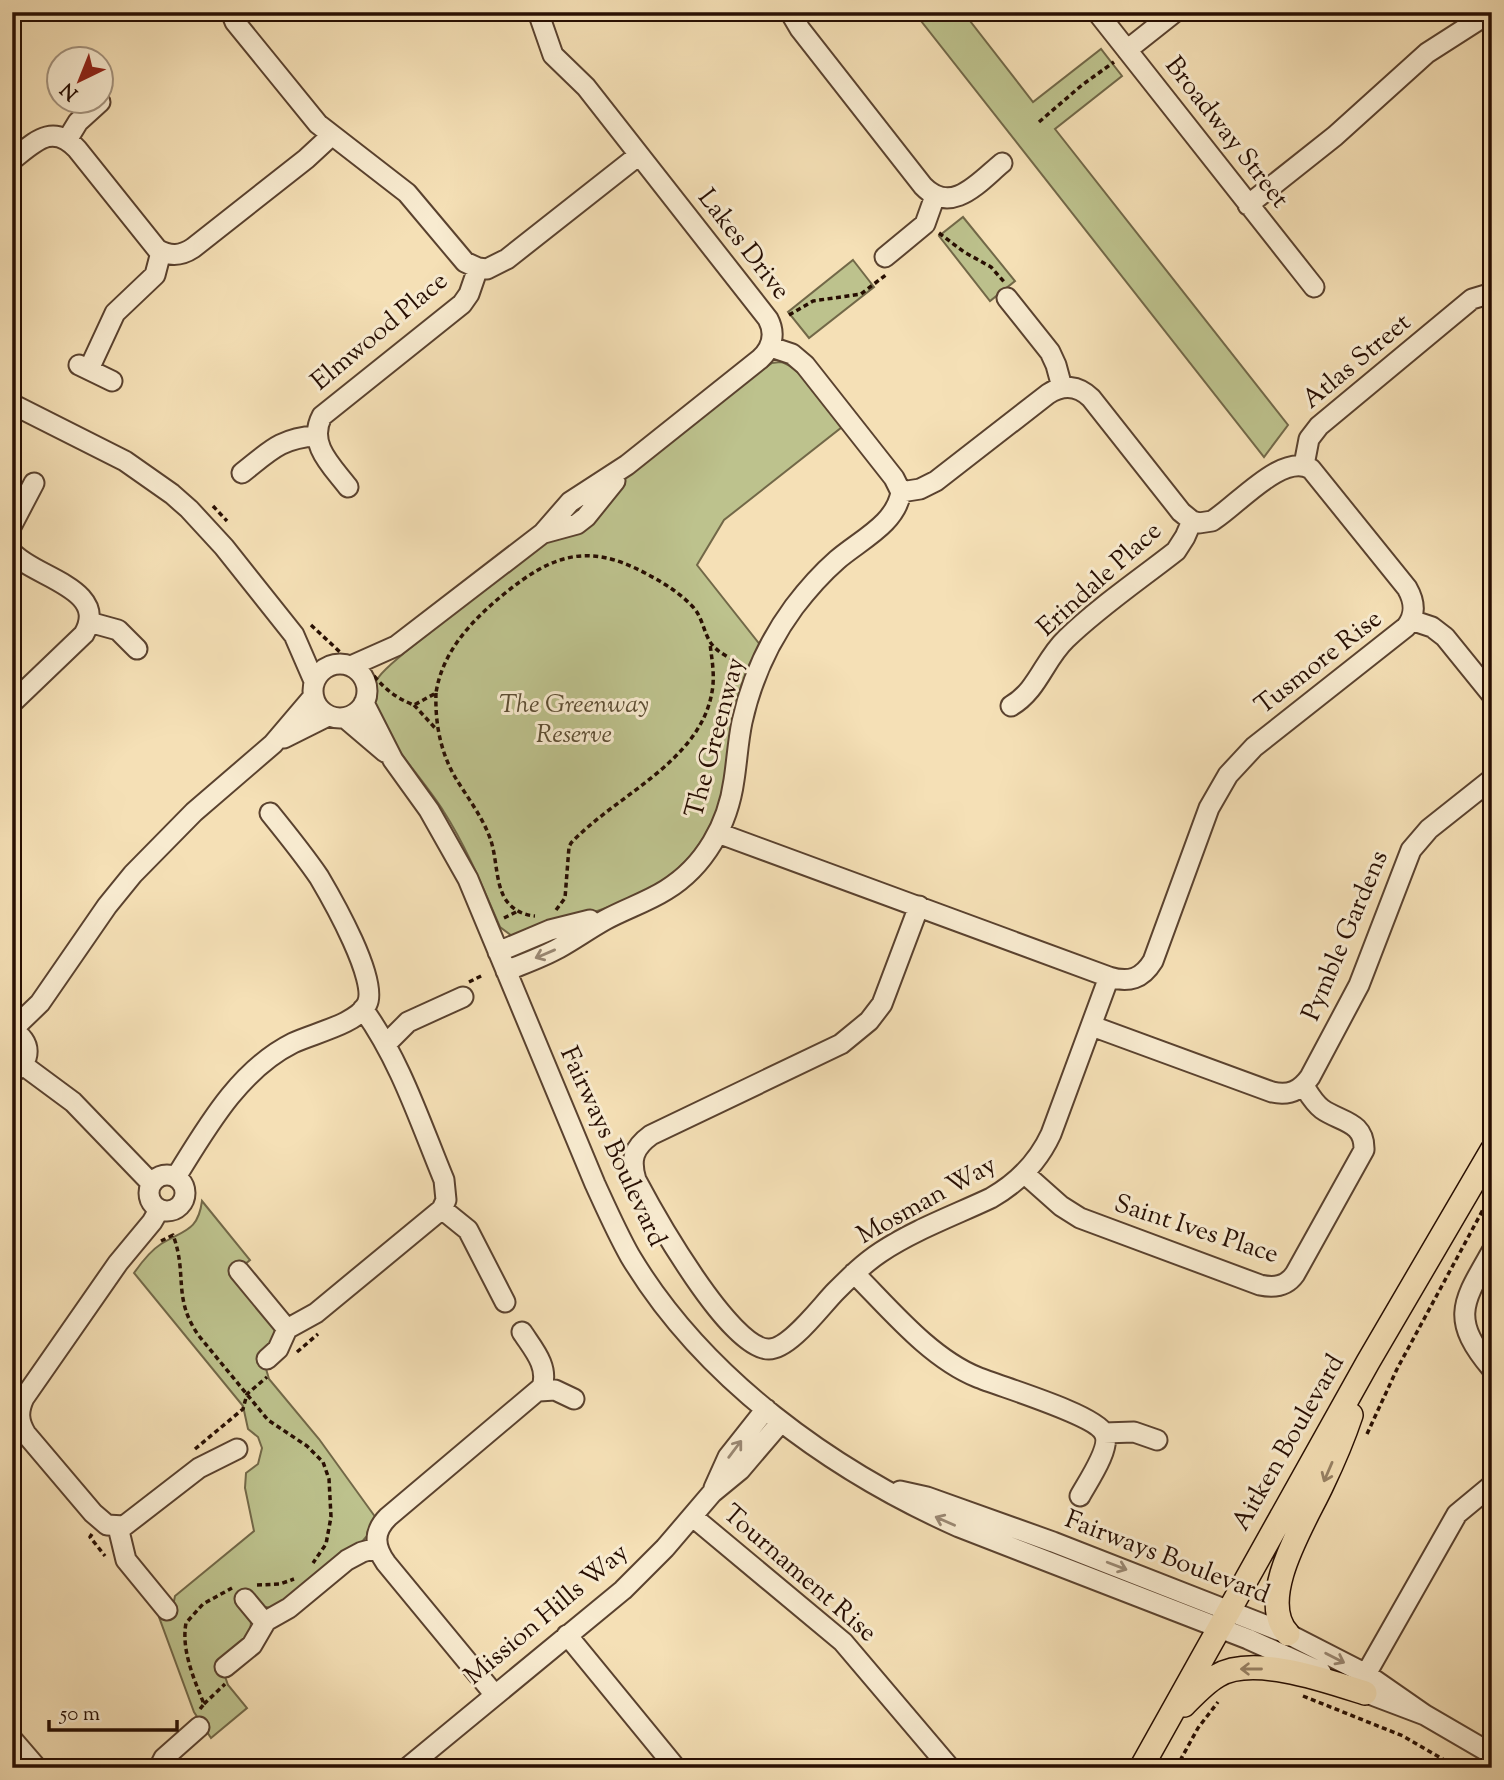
<svg xmlns="http://www.w3.org/2000/svg" width="1504" height="1780" font-family="'Sorts Mill Goudy',serif">
	<style>
		.green { fill: #bdc28d; stroke: #726848; stroke-width: 2 }
		.lines { fill: none; stroke-linecap: round; stroke-linejoin: round }
		.minor-casing { stroke: #5a422f; stroke-width: 23 }
		.major-casing { stroke: #270e02; stroke-width: 26 }
		.path { stroke: #270e02; stroke-width: 3.5; stroke-dasharray: 5 3.5; stroke-linecap: butt }
		.minor { stroke: #f8ebd0; stroke-width: 19 }
		.major { stroke: #f5e0b6; stroke-width: 23 }
		.oneway { stroke: #9a8873 }
		.oneway2 { stroke: #988265 }
		.labels { text-anchor: middle; dominant-baseline: central; stroke-width: 6; stroke-linejoin: round; paint-order: stroke }
		.street-label { font-size: 26px; fill: #270e02; stroke: #f8ebd0 }
		.park-label { font-size: 26px; font-style: italic; fill: #5c4d33; stroke: #f8ebd0 }
	</style>
	<rect width="100%" height="100%" fill="#f5e0b6"/>
	<filter id="stains"><feTurbulence type="fractalNoise" baseFrequency=".00286" numOctaves="4"/><feColorMatrix values="0 0 0 0 .2 0 0 0 0 .09 0 0 0 0 .02 0 0 0 .5 -.17"/></filter>
	<radialGradient id="worn" r=".72"><stop offset=".6" stop-color="#630" stop-opacity="0"/><stop offset="1" stop-color="#630" stop-opacity=".3"/></radialGradient>
	<path class="green" d="M914 12H963L1033 102 1101 49 1122 76 1055 129 1288 425 1264 457Z
		M963 217 1015 281 990 301 939 236Z
		M853 260 874 287 809 338 788 312Z
		M780 362C801 365 828 410 842 427L724 520 697 565 761 646C753 677 745 708 737 739 724 791 714 845 666 878 624 908 561 922 512 936L500 927C483 888 467 848 444 812 424 779 380 735 372 700 367 681 392 664 404 653L759 372 772 363Z
		M202 1201 250 1260 233 1274 275 1328 274 1340 262 1355 269 1379 319 1439 376 1518 367 1536 360 1544 284 1603 271 1608 261 1606 248 1616 251 1622 250 1634 220 1662 228 1685 247 1708 211 1738 194 1712 159 1617 173 1606 175 1596 254 1531 245 1488 246 1473 258 1464 262 1448 258 1437 248 1429 243 1406 134 1273C141 1263 150 1251 161 1244 183 1230 198 1232 202 1201Z"/>
	<g class="lines">
		<g class="minor-casing">
			<path id="minor" d="M231 12 235 22 318 124 407 193 465 262 478 268 487 269 507 259 639 155
				M790 12 800 29 923 186C952 216 979 182 1002 163
				M1097 12 1314 287
				M1127 50 1175 12
				M67 140 78 122 100 102
				M12 160C34 143 52 122 77 149L157 249C170 257 181 256 193 248L306 159 332 135
				M1248 205 1335 136 1427 53 1491 12
				M885 257 925 224 935 196
				M1007 298 1050 352 1056 365 1062 387
				M79 365 112 381
				M89 369 115 313 155 275 161 252
				M12 404 125 461 172 494 189 509 224 547 294 635 314 681
				M1304 465 1309 439 1319 426 1472 299 1492 293
				M242 473C269 452 280 438 316 436
				M348 487C332 466 307 444 322 416L462 304 469 294 478 268
				M12 525 34 483
				M544 533 577 524 586 517 615 481
				M12 552C32 577 110 588 84 634L12 703
				M1411 620 1432 627 1445 637 1492 695
				M89 622 118 630 137 649
				M313 691a27 27 0 1 1 54 0a27 27 0 1 1-54 0Z
				M351 666 396 646 543 533 570 502 627 465 760 359C772 348 776 334 768 319L586 87 553 55 538 12
				M364 703 393 760 429 810 468 879 595 1184C606 1208 617 1233 630 1256 703 1378 831 1470 959 1527L1248 1639 1321 1672
				M1011 706C1038 690 1044 660 1066 639 1099 607 1139 580 1176 551L1185 537 1192 521
				M345 718 385 752
				M284 738 328 716
				M718 833 1109 977C1129 983 1142 979 1153 961L1209 808 1228 775 1254 747 1406 627C1416 615 1415 602 1407 588L1311 469C1282 452 1237 506 1212 521L1199 523 1192 521 1181 512 1091 398C1078 385 1063 384 1048 394L936 481 920 489 901 492
				M919 906 882 1004 869 1021 841 1044 651 1135C633 1148 630 1160 636 1180 654 1214 730 1350 769 1349 790 1349 821 1306 836 1291 850 1277 864 1263 881 1252 914 1230 955 1215 991 1198 1019 1182 1038 1162 1051 1134L1109 977
				M498 952 550 930 590 920
				M506 971C523 964 543 957 559 948 575 939 589 929 605 920 625 909 647 902 666 890 705 866 728 824 734 780 737 761 738 741 742 722 751 681 769 641 794 607 807 590 821 574 837 560 860 540 896 524 901 492L894 478 805 365 792 354 771 347
				M1092 1026 1272 1092C1289 1096 1300 1091 1310 1077L1359 985 1411 850 1429 829 1492 779
				M12 1030 40 1003 107 906 133 874 194 812 273 744 313 697
				M12 1031C32 1040 32 1062 13 1072
				M386 1044 408 1022 463 997
				M23 1065 73 1102 151 1183
				M1025 1174 1061 1206 1080 1218 1260 1285C1274 1288 1286 1287 1295 1274L1364 1150C1365 1121 1340 1122 1322 1109 1314 1103 1309 1094 1304 1086
				M149 1193a18 18 0 1 1 36 0a18 18 0 1 1-36 0Z
				M176 1177C207 1127 239 1070 293 1043 314 1033 357 1024 367 1004 379 981 332 899 319 877 304 855 287 834 270 813
				M442 1209 468 1230 505 1302
				M159 1210 152 1222 118 1263 24 1398C18 1411 18 1421 26 1434L93 1513 107 1525 124 1526 199 1468 237 1449
				M1492 1251C1463 1302 1449 1318 1492 1369
				M239 1271 287 1329
				M854 1273C890 1309 930 1358 977 1377 1001 1387 1094 1414 1104 1433 1112 1447 1087 1483 1080 1496
				M267 1359 278 1349 287 1329 316 1313 442 1209 446 1200 444 1180C420 1122 400 1060 363 1009
				M539 1391 555 1390 574 1399
				M1104 1433 1134 1432 1157 1440
				M714 1488 728 1457 766 1409
				M900 1491 927 1497 1053 1542 1288 1634 1366 1674 1425 1715 1492 1754
				M693 1517 843 1642 950 1768
				M118 1527 126 1560 167 1610
				M245 1599 265 1623
				M567 1635 676 1768
				M225 1667 252 1645 266 1621 289 1608 347 1560 362 1552 377 1548
				M1366 1674 1457 1514 1492 1485
				M1351 1687 1425 1715
				M495 1695 386 1563C374 1546 373 1532 388 1517L542 1387C549 1366 533 1349 522 1332
				M12 1739 37 1768
				M159 1768 164 1758 199 1727
				M407 1768 623 1590 665 1548 712 1493 740 1470 781 1422"/>
		</g>
		<g class="major-casing">
			<path id="major" d="M1288 1634C1255 1599 1306 1520 1322 1485 1333 1462 1343 1439 1351 1415
				M1184 1705C1194 1695 1205 1683 1217 1676 1252 1654 1328 1681 1365 1693
				M1141 1768 1368 1362 1492 1150"/>
		</g>
		<path class="path" d="M1039 122 1082 85 1114 62
			M939 233 964 252 991 267 1005 283
			M789 315 813 301 861 294 887 274
			M213 506 227 521
			M311 625 341 653
			M374 676C386 690 396 698 414 705L436 693C442 652 472 620 504 594 552 555 587 542 645 573 662 582 679 592 693 607 702 617 703 629 709 640 715 652 732 659 743 665
			M436 693C435 722 440 751 455 777 467 797 482 816 490 838 497 857 495 879 504 897 511 909 522 915 535 916
			M414 705 436 729
			M556 910 565 898 569 847 571 843C616 795 700 762 712 692 715 676 712 660 710 644
			M504 918 518 911
			M469 982 483 975
			M161 1241 173 1235C188 1275 172 1298 199 1336L268 1420 307 1446 323 1462 329 1479 331 1517 326 1544 313 1563
			M297 1352 318 1334
			M1367 1434 1397 1369 1492 1193
			M195 1449 243 1409 247 1394 267 1377
			M92 1534 90 1537 105 1556
			M257 1585 280 1584 294 1579
			M1303 1696 1403 1736 1458 1768
			M204 1704 225 1684
			M200 1709 204 1704C194 1679 181 1650 186 1623L203 1604 232 1588
			M1176 1768 1198 1728 1218 1702"/>
		<use href="#minor" class="minor"/>
		<use href="#major" class="major"/>
	</g>
	<defs><path id="oneway-shaft" d="M-6 0H5M1.5-3L5.5 0L1.5 3" fill="none" stroke-width="1.6" stroke-linecap="round" stroke-linejoin="round" transform="scale(1.75)"/></defs>
	<g class="oneway">
		<use href="#oneway-shaft" transform="translate(545 954) rotate(157)"/>
		<use href="#oneway-shaft" transform="translate(735 1449) rotate(-53)"/>
		<use href="#oneway-shaft" transform="translate(945 1521) rotate(-156)"/>
		<use href="#oneway-shaft" transform="translate(1117 1566) rotate(21)"/>
		<use href="#oneway-shaft" transform="translate(1335 1658) rotate(27)"/>
	</g>
	<g class="oneway2">
		<use href="#oneway-shaft" transform="translate(1328 1472) rotate(113)"/>
		<use href="#oneway-shaft" transform="translate(1251 1669) rotate(-180)"/>
	</g>
	<g class="labels">
		<g class="street-label">
			<text transform="translate(1226 133) rotate(52)">Broadway Street</text>
			<text transform="translate(743 245) rotate(52)">Lakes Drive</text>
			<text transform="translate(380 332) rotate(-40)">Elmwood Place</text>
			<text transform="translate(1357 362) rotate(-40)">Atlas Street</text>
			<text transform="translate(1100 580) rotate(-42)">Erindale Place</text>
			<text transform="translate(1319 663) rotate(-38)">Tusmore Rise</text>
			<text transform="translate(716 738) rotate(-75)">The Greenway</text>
			<text transform="translate(1346 936) rotate(-67)">Pymble Gardens</text>
			<text transform="translate(612 1147) rotate(65)">Fairways Boulevard</text>
			<text transform="translate(927 1201) rotate(-29)">Mosman Way</text>
			<text transform="translate(1196 1230) rotate(18)">Saint Ives Place</text>
			<text transform="translate(1289 1443) rotate(-60)">Aitken Boulevard</text>
			<text transform="translate(1167 1558) rotate(21)">Fairways Boulevard</text>
			<text transform="translate(799 1574) rotate(41)">Tournament Rise</text>
			<text transform="translate(547 1615) rotate(-40)">Mission Hills Way</text>
		</g>
		<g class="park-label">
			<text x="574" y="705">The Greenway<tspan x="574" dy="30">Reserve</tspan></text>
		</g>
	</g>
	<rect width="1504" height="1780" fill="none" stroke="#f5e0b6" stroke-width="42"/>
	<rect x="14" y="14" width="1476" height="1752" fill="none" stroke="#270e02" stroke-width="3.5"/>
	<rect x="21" y="21" width="1462" height="1738" fill="none" stroke="#270e02" stroke-width="2"/>
	<g transform="translate(80 80) rotate(223)"><circle r="33" fill="#f8ebd0" stroke="#a4937e" stroke-width="2"/>
	<path d="M0-5L12 26L0 18L-12 26Z" fill="#8f2418"/>
	<text y="-10" font-size="19" font-weight="bold" text-anchor="middle" fill="#270e02">N</text>
	</g>
	<path d="M49 1720v10h128v-10" fill="none" stroke="#270e02" stroke-width="3.5"/>
	<text x="60" y="1720" font-size="21" fill="#270e02" stroke="#f8ebd0" stroke-width="5" paint-order="stroke">50 m</text>
	<rect width="100%" height="100%" filter="url(#stains)"/>
	<rect width="100%" height="100%" fill="url(#worn)"/>
</svg>
